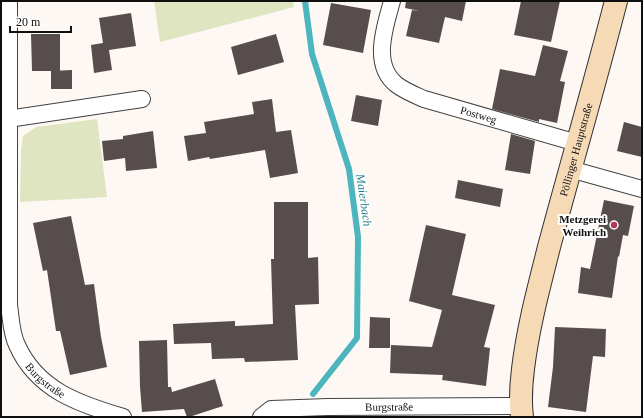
<svg xmlns="http://www.w3.org/2000/svg" width="643" height="418" font-family="'Times New Roman',serif">
	<style>
		.green { fill: #dfe5c0 }
		.lines { fill: none; stroke-linecap: round; stroke-linejoin: round }
		.stream { stroke: #4cb5be; stroke-width: 6 }
		.building { fill: #574d4d }
		.street-casing { stroke: #424242; stroke-width: 18 }
		.secondary-casing { stroke: #313131; stroke-width: 24 }
		.street { stroke: #fff; stroke-width: 16 }
		.secondary { stroke: #f6dab6; stroke-width: 22 }
		.poi-dot { fill: #b03764; stroke: #fff; stroke-width: 1.5 }
		.labels { text-anchor: middle; dominant-baseline: central; stroke-width: 4; stroke-linejoin: round; paint-order: stroke }
		.street-label { font-size: 11px; fill: #0f0f0f; stroke: #fff }
		.poi-label { font-size: 11px; font-weight: bold; fill: #0f0f0f; stroke: #fff; text-anchor: end }
		.water-label { font-size: 12px; font-style: italic; fill: #25818c; stroke: #fff }
	</style>
	<rect width="100%" height="100%" fill="#fdf8f3"/>
	<path class="green" d="M154 1H293L294 7 160 42Z
		M97 119 107 197 20 202 21 151 23 136 36 127Z"/>
	<g class="lines">
		<path class="stream" d="M305 1 312 54 349 169 358 237 357 338 313 394"/>
	</g>
	<path class="building" d="M406 1H466L462 21 445 17 439 43 406 36 412 10 420 11 405 8Z
		M521 1H560L551 42 514 35Z
		M331 3 371 10 363 53 323 45Z
		M131 13 136 46 109 50 112 70 94 73 91 45 103 43 99 18Z
		M31 34H60V71H32Z
		M276 34 284 62 238 75 231 47Z
		M543 45 568 51 560 81 565 82 557 123 539 119V122L492 109 500 69 535 76Z
		M72 70V89H51V71Z
		M356 95 382 100 378 126 351 121Z
		M272 99 276 132 291 130 298 173 270 178 265 150 210 159 209 157 188 161 184 136 206 133 204 122 254 114 252 102Z
		M624 122 642 127V157L617 151Z
		M153 131 157 168 126 171 125 158 104 161 102 141 123 139V136Z
		M511 134 535 141 530 174 505 170Z
		M458 180 503 189 500 207 455 198Z
		M604 200 634 206 628 236 623 235 619 257 618 256 612 298 578 293 581 267 590 269Z
		M274 202H308V258L318 257 319 304 295 305 298 360 245 362 244 358 212 359 211 343 174 344 173 324 235 321V326L273 324 271 259H274Z
		M71 216 85 285 94 284 101 337 107 367 70 375 60 331H56L47 270 43 271 33 223Z
		M426 225 466 234 452 295 495 305 484 347 490 348 486 386 442 380 443 375 390 373 391 345 432 347 442 310 409 301Z
		M370 317 390 318V348H369Z
		M555 327 606 329 605 357 593 356 586 412 548 407 553 367Z
		M167 340 168 387H171L172 392 215 379 223 406 189 417H187L184 409 142 412 140 387 139 341Z"/>
	<g class="lines">
		<g class="street-casing">
			<g id="street">
				<path id="s1" d="M392 1C385 27 371 65 397 85 405 91 415 95 424 99L577 143"/>
				<path d="M8 119 142 99"/>
				<path d="M570 169 642 189"/>
				<path id="s2" d="M1 304 9 305C11 318 11 333 17 345 37 390 79 404 123 417"/>
				<path d="M9 305V1"/>
				<path id="s3" d="M261 417 271 409 328 407 520 406"/>
			</g>
		</g>
		<g class="secondary-casing">
			<g id="secondary">
				<path id="s4" d="M522 417C520 401 521 385 523 369 528 327 539 287 549 247 571 165 595 83 616 1"/>
			</g>
		</g>
		<use href="#street" class="street"/>
		<use href="#secondary" class="secondary"/>
	</g>
	<circle class="poi-dot" cx="614" cy="225" r="4"/>
	<g class="labels">
		<g class="street-label">
			<text stroke="none"><textPath href="#s1" startOffset="177">Postweg</textPath></text>
			<text stroke="none"><textPath href="#s4" startOffset="274">Pöllinger Hauptstraße</textPath></text>
			<text stroke="none"><textPath href="#s2" startOffset="95">Burgstraße</textPath></text>
			<text stroke="none"><textPath href="#s3" startOffset="131">Burgstraße</textPath></text>
		</g>
		<g class="poi-label">
			<text x="606" y="219">Metzgerei<tspan x="606" dy="13">Weihrich</tspan></text>
		</g>
		<g class="water-label">
			<text transform="translate(364 200) rotate(82)">Maierbach</text>
		</g>
	</g>
	<rect width="643" height="418" fill="none" stroke="#0f0f0f" stroke-width="4"/>
	<path d="M10 26v6h61v-6" fill="none" stroke="#0f0f0f" stroke-width="2"/>
	<text x="16" y="26" font-size="12" fill="#0f0f0f" stroke="#ffffff" stroke-width="3" paint-order="stroke">20 m</text>
</svg>
